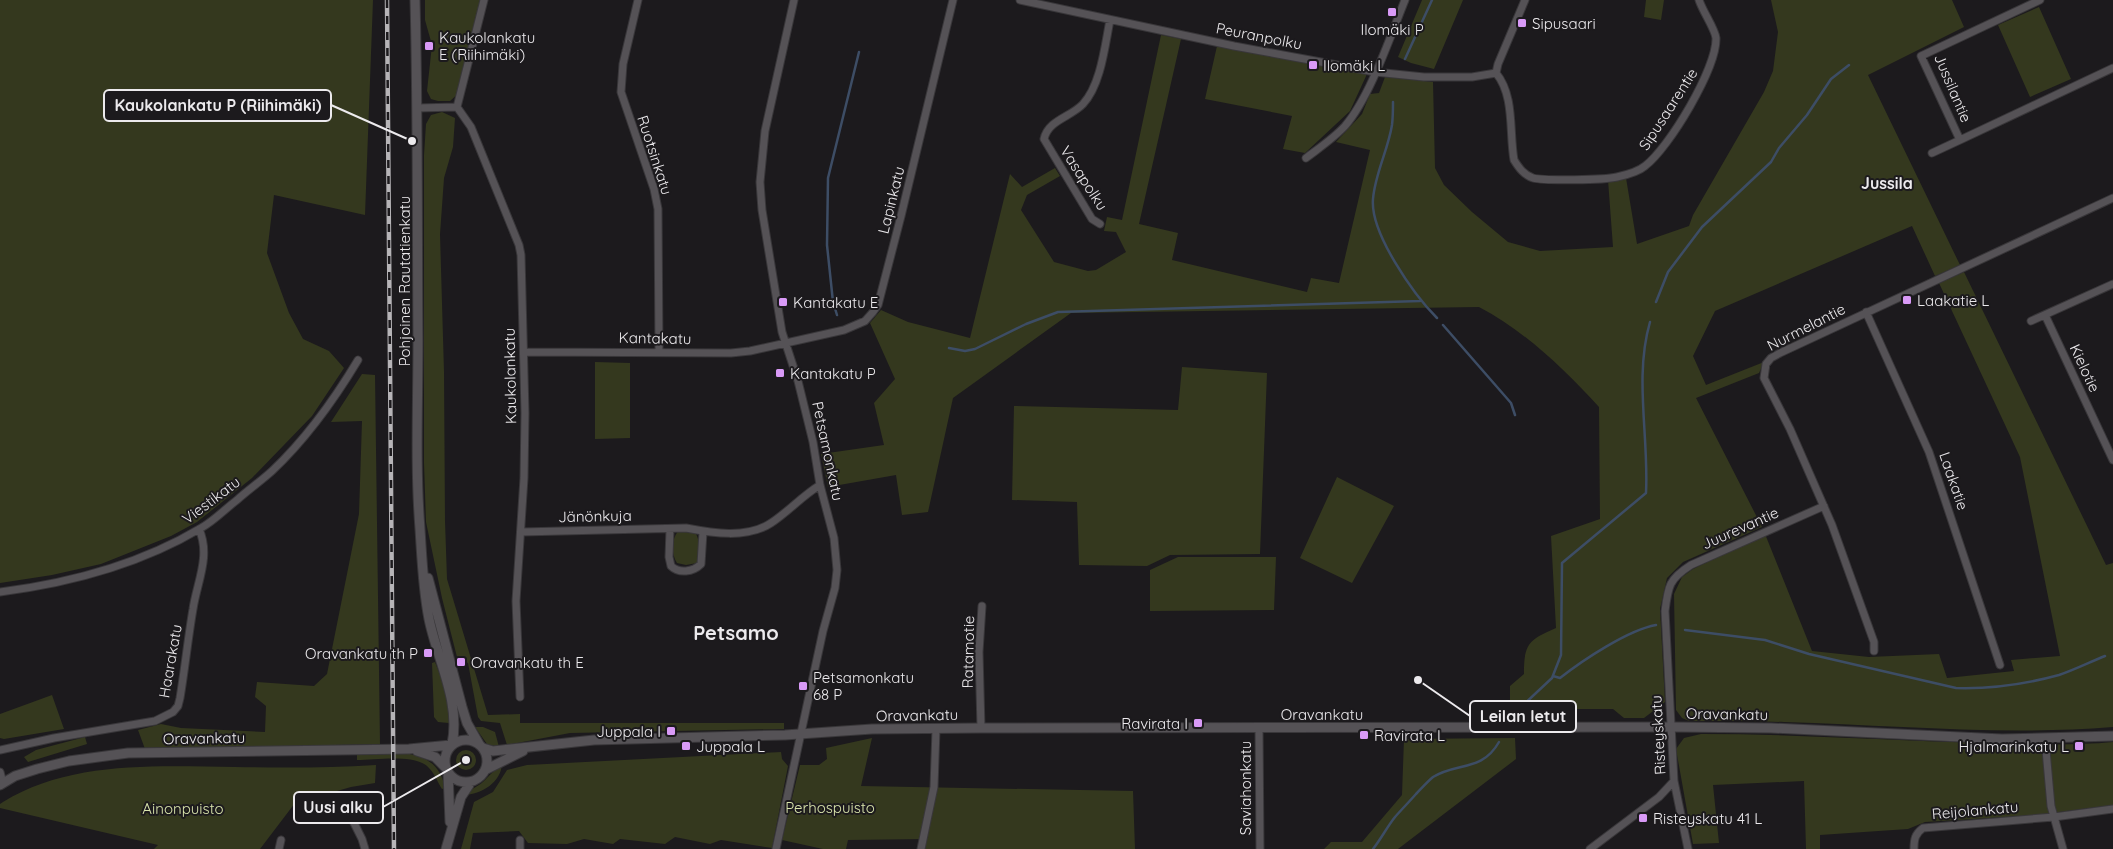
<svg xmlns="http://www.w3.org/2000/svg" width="2113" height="849" font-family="Quicksand,sans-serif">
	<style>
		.green { fill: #34381e }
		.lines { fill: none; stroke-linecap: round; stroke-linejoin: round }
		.stream { stroke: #3d4d65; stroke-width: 2.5 }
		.minor-casing { stroke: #39373a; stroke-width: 9 }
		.tertiary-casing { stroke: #39373a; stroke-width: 11 }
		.minor { stroke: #555256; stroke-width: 7 }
		.tertiary { stroke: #555256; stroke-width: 9 }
		.rail-casing { stroke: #b6b4b7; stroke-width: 4.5 }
		.rail { stroke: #1c1a1d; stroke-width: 2.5; stroke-dasharray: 8; stroke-linecap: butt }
		.poi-dot { fill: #d99af7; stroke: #1c1a1d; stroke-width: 2 }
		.labels { text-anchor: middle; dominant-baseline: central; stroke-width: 4; stroke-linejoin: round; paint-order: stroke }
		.poi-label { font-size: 15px; fill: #eceaed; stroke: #1c1a1d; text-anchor: start }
		.street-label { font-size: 15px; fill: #eceaed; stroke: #1c1a1d }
		.park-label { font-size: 15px; fill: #dae5ac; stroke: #1c1a1d }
		.neighbourhood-label { font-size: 16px; font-weight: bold; fill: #eceaed; stroke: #1c1a1d }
		.district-label { font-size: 20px; font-weight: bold; fill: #eceaed; stroke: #1c1a1d }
		.leader { fill: none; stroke: #eceaed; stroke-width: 2 }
		.callout-dot { fill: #eceaed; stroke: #1c1a1d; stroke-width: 2 }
		.callout { fill: #1c1a1d; stroke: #eceaed; stroke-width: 2 }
		.callout-label { font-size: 16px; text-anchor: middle; font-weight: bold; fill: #eceaed }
	</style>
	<rect width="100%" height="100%" fill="#1c1a1d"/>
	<path class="green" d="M0 0H373L365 215 274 195 267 253 289 313 303 339 329 351 344 368 312 416 252 478 197 522 171 536 101 564 52 575 0 583Z
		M425 0H481L460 92 450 101H438L431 99 427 91 432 45 425 20Z
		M1422 0H1463L1434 69 1411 63 1398 57Z
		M1646 0H1664L1661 20 1644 17Z
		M1771 0H1952L1964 27 1868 75 1960 265 1935 276 1912 226 1715 311 1693 356 1706 385 1764 362 1759 373 1696 398 1762 527 1683 562 1667 578 1660 609 1665 702 1644 718H1624L1613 709H1510V686L1524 674C1524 644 1528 640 1556 628L1551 536 1600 519 1599 407C1564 369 1525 331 1479 307L1071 313 953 398 928 512 902 515 896 475 828 487 821 454 884 445 874 403 895 379 870 323 881 310 908 322 970 338 1010 174 1022 187 1055 168 1060 176 1027 195 1021 210 1054 262 1088 271 1096 270 1126 252 1116 232 1104 231 1107 217 1122 220 1161 35 1181 39 1139 224 1178 233 1172 260 1307 292 1311 278 1339 283 1370 150 1336 142 1362 114 1370 94 1379 93 1385 77 1433 82 1435 168 1444 185 1472 212 1508 242 1540 251 1613 247 1608 180 1616 181 1626 178 1637 244 1689 226 1693 215 1764 92 1773 71 1778 32Z
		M2039 7 2071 79 2030 97 1998 25Z
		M1217 46 1367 74 1350 111 1305 153 1283 149 1292 116 1205 99Z
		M442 112 455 118 453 147 444 178 440 234 444 372 445 521 447 579 488 715 520 714V723H784V729L570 733 507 745 500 723 481 721 478 717 468 663 457 657 442 598 426 522 424 463V155L426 124 431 115Z
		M1964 272 2106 565 2113 563V727C2003 736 1894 725 1784 722 1752 721 1721 721 1689 721L1682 718 1676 710 1674 594 1682 577 1693 569 1765 534 1812 651 1869 657 1939 654 1947 678 2014 671 2011 660 2060 656 2020 457 1939 283Z
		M595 362 630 363V438L595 439Z
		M1182 367 1267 373 1260 554 1170 555 1147 566 1079 565 1077 502 1012 500 1014 406 1178 410Z
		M362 374 375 375 380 744 145 749 138 730 161 724 181 728 265 732 266 706 255 697 257 682 314 686 327 674 359 514 362 421 331 422Z
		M1337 477 1394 506 1352 583 1300 558Z
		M678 531 695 532C701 542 700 552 697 563L686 565 677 563C671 553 671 541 678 531Z
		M1178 557H1276L1274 610 1150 611V570Z
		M435 662C442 680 452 703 449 723L438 722 434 717 432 663Z
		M52 695 64 729 4 739 0 738V714Z
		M475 727H483L495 732 499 747 487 744Z
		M1701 734C1796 734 1892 741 1987 743 2029 744 2071 746 2113 742V805L2036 815 1925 822 1908 829 1820 835V849H1806L1804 781 1713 785 1719 843 1693 844 1676 749 1684 738Z
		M85 737 87 744 28 762 24 757 36 750Z
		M872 738 861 786 1133 791 1135 849H924L926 839 848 840 846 849H823L782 840 800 765H819L827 759 826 748Z
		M1515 738 1516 759 1398 849H1324L1331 842H1362L1402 795 1404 739Z
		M456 760a10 10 0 1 1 20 0a10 10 0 1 1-20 0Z
		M781 752 782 759 788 766 772 848 721 840 710 844 675 837 665 844 620 839 613 844 584 839 567 844 528 843 519 831 473 833 470 849H461L474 802 493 792 507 770 527 765Z
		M404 753C427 757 440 764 445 788L442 789C437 781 434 772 427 766 412 754 376 760 357 760V755Z
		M502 764C501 782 482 794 465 795 471 788 478 787 484 781 490 775 495 769 502 764Z
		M376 765 375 783 351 787 295 803 260 849H154L158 845 0 808V804L3 802C70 760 159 766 235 767 282 768 329 768 376 765Z"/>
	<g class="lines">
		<path class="stream" d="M1405 59 1432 0
			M1393 102C1393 109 1393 117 1392 125 1388 150 1375 174 1373 199 1370 233 1414 295 1437 318
			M1656 302 1668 272 1702 227 1771 162 1779 148 1807 115 1831 79 1849 65
			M837 315 833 302 827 245 828 178 859 52
			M1443 325 1511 403 1515 415
			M949 348 965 351 975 349 1026 324 1058 312 1420 301
			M1685 630 1765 640 1809 654 1956 688C1990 689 2026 684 2059 675 2074 670 2090 662 2105 656
			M1553 676 1560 678C1583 660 1628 630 1656 625
			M1521 707 1552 678 1561 655 1562 563 1646 493C1649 437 1634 377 1650 322
			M1373 849C1381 839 1387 827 1395 817 1402 809 1409 802 1416 794 1421 789 1427 782 1433 777 1457 762 1482 772 1499 742"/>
		<g class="minor-casing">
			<path id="minor" d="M638 0 623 64 621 92 654 189 658 209 659 351
				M1020 0 1234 46 1375 72 1424 77H1472L1496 73
				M2040 0 1921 56 1960 140 2113 68
				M1496 73C1515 96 1509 132 1514 160 1519 168 1524 175 1533 178 1545 181 1604 180 1617 177 1626 175 1638 172 1645 166 1669 148 1717 68 1716 38 1715 29 1703 12 1699 0
				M1496 73 1498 64 1525 0
				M457 107 484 0
				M417 108 457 107 471 127 519 245 521 255 525 413 524 478 516 601 520 697
				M1932 153 1960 140
				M1306 158C1319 148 1334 138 1345 126 1370 97 1390 37 1405 0
				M1100 224 1092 219 1044 139C1048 120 1071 117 1083 104 1101 85 1105 45 1110 20
				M1866 312 1929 452 2000 665
				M2045 315 2113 460
				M2031 321 2113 284
				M524 352 731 353 750 351 844 330 865 321 873 312 878 305 901 216 953 0
				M670 529 669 557 671 566C679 574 693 572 701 564L703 532
				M521 532 686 528C712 533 747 539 771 523 788 512 802 496 820 485
				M0 592C70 583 139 565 201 528 214 521 225 509 237 500 248 490 261 481 272 471 306 439 334 400 358 360
				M1874 651V642L1832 525 1790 429 1764 378 1766 364 1771 358 1780 353 2113 198
				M981 728 979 652 982 606
				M1259 728 1260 849
				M2045 739 2051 806 2063 849
				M0 750 54 738 155 721 173 712 178 706 180 698C185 668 188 638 193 609 197 582 211 556 199 529
				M0 772 3 783
				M1674 781 1688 849
				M353 821 362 839 365 849
				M520 840V849
				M279 849 281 840
				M776 849 823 631 835 588 837 570 834 538 820 485 813 442 798 381 782 332 762 210 760 182 765 131 794 0
				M921 849 934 787 936 729
				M1590 849 1659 797 1674 781 1665 611C1668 586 1669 579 1691 565L1824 506
				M1914 849C1914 839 1915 834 1923 828L2054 817 2113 809"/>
		</g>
		<g class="tertiary-casing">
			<path id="tertiary" d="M415 0C418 113 417 227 418 340 418 403 415 466 420 529 422 559 423 589 429 619 437 659 461 702 452 744
				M428 578 462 707 467 723 479 744
				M445 761a21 21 0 1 1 42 0a21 21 0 1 1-42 0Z
				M483 748 493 751 502 750 594 740 785 735 872 729 981 728 1671 727 1771 728 2002 739 2113 736
				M417 751 435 757 446 768
				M485 770 523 751
				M448 773 450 822
				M0 785 15 776 37 769 69 761 128 753 409 749 451 745
				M446 849 461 797 471 782"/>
		</g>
		<use href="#minor" class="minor"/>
		<use href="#tertiary" class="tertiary"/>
		<g class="rail-casing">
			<path id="rail" d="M387 0 394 849"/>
		</g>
		<use href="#rail" class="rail"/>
	</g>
	<g class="poi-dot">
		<rect x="1387" y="7" width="10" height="10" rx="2.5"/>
		<rect x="1517" y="18" width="10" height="10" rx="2.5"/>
		<rect x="424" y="41" width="10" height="10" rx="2.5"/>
		<rect x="1308" y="60" width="10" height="10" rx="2.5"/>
		<rect x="1902" y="295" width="10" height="10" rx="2.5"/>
		<rect x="778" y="297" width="10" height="10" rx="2.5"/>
		<rect x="775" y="368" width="10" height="10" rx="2.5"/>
		<rect x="423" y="648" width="10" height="10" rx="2.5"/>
		<rect x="456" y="657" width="10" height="10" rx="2.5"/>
		<rect x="798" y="681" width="10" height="10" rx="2.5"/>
		<rect x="1193" y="718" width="10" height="10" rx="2.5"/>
		<rect x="666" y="726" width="10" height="10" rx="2.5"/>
		<rect x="1359" y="730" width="10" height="10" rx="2.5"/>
		<rect x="681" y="741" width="10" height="10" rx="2.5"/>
		<rect x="2074" y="741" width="10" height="10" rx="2.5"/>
		<rect x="1638" y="813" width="10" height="10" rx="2.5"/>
	</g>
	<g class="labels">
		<g class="poi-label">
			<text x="1532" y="23">Sipusaari</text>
			<text x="1392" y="29" text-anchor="middle">Ilomäki P</text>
			<text x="439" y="37">Kaukolankatu<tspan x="439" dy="17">E (Riihimäki)</tspan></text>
			<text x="1323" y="65">Ilomäki L</text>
			<text x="1917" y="300">Laakatie L</text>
			<text x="793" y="302">Kantakatu E</text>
			<text x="790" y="373">Kantakatu P</text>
			<text x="418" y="653" text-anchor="end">Oravankatu th P</text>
			<text x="471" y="662">Oravankatu th E</text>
			<text x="813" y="677">Petsamonkatu<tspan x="813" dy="17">68 P</tspan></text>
			<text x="1188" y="723" text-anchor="end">Ravirata I</text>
			<text x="661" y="731" text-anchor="end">Juppala I</text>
			<text x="1374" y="735">Ravirata L</text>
			<text x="696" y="746">Juppala L</text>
			<text x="2069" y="746" text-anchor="end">Hjalmarinkatu L</text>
			<text x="1653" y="818">Risteyskatu 41 L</text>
		</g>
		<g class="street-label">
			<text transform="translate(1259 36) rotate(11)">Peuranpolku</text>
			<text transform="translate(1953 88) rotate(67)">Jussilantie</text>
			<text transform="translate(1668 109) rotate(-57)">Sipusaarentie</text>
			<text transform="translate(655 155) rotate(72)">Ruotsinkatu</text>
			<text transform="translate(1084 178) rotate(57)">Vasapolku</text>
			<text transform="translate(891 200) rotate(-76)">Lapinkatu</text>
			<text transform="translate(404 281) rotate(-90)">Pohjoinen Rautatienkatu</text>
			<text transform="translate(1806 327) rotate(-27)">Nurmelantie</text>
			<text transform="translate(655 338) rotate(1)">Kantakatu</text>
			<text transform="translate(2085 368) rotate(65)">Kielotie</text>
			<text transform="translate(510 376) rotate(-91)">Kaukolankatu</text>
			<text transform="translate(828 451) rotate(78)">Petsamonkatu</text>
			<text transform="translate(1954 481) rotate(71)">Laakatie</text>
			<text transform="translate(211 500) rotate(-37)">Viestikatu</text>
			<text transform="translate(595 516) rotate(-1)">Jänönkuja</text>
			<text transform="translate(1740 528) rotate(-24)">Juurevantie</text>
			<text transform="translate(968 652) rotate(-89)">Ratamotie</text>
			<text transform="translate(170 661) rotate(-80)">Haarakatu</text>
			<text x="1322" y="714">Oravankatu</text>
			<text transform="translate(1727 714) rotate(1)">Oravankatu</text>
			<text transform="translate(917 715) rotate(-1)">Oravankatu</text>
			<text transform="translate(1658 735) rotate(-93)">Risteyskatu</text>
			<text transform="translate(204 738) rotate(-1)">Oravankatu</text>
			<text transform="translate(1245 788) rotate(-90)">Saviahonkatu</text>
			<text transform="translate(1975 810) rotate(-5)">Reijolankatu</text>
		</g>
		<g class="park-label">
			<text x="830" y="807">Perhospuisto</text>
			<text x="183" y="808">Ainonpuisto</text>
		</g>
		<g class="neighbourhood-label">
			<text x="1887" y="183">Jussila</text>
		</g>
		<g class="district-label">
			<text x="736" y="632">Petsamo</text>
		</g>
	</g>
	<path class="leader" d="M412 141L331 105M1418 680L1470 716M466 760L383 807"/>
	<g class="callout-dot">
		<circle cx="412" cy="141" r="5"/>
		<circle cx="1418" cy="680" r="5"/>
		<circle cx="466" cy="760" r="5"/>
	</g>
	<g class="callout">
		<rect x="104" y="90" width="227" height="31" rx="5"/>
		<rect x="1470" y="701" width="106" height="31" rx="5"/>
		<rect x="294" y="792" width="89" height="31" rx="5"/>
	</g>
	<g class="callout-label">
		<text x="218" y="111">Kaukolankatu P (Riihimäki)</text>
		<text x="1523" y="722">Leilan letut</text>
		<text x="338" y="813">Uusi alku</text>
	</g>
</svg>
